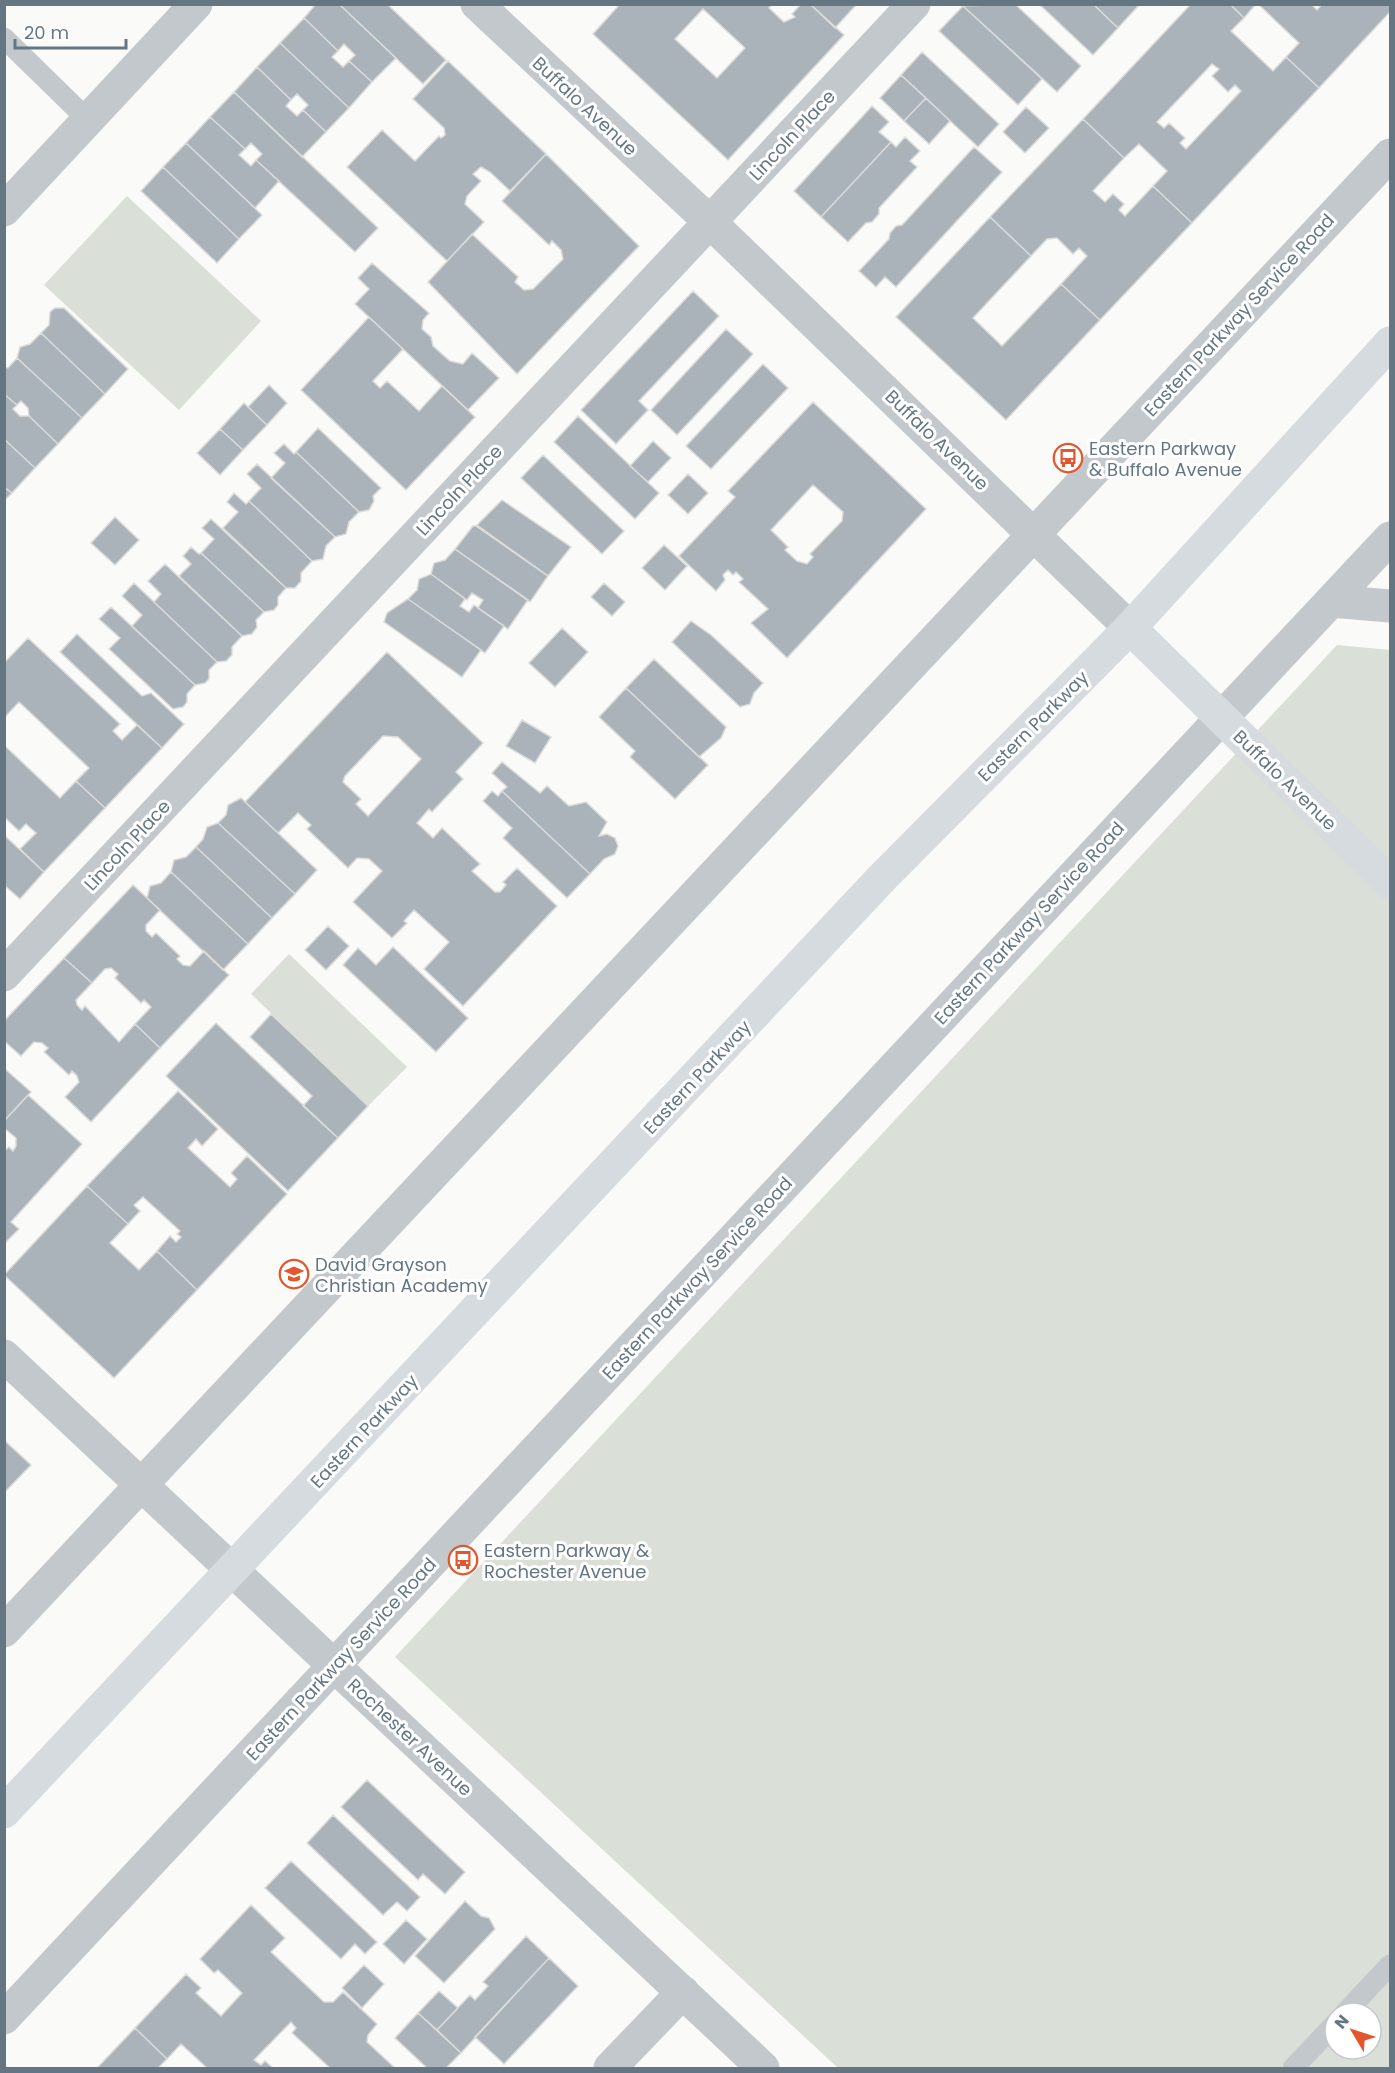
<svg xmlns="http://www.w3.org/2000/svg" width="1395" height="2073" font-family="Poppins,sans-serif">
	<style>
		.green { fill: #dadfd7; fill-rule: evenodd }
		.building { fill: #aab3b9; stroke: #dcdcda; stroke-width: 1.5; fill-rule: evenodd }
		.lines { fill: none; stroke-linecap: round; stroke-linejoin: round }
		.lane { stroke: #c3c8cc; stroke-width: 21 }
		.street { stroke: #c3c8cc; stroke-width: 33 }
		.secondary { stroke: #d6dbdf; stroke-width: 33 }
		.primary { stroke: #d6dbdf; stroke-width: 33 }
		.labels { text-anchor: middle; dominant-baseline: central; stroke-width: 6; stroke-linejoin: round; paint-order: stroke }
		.street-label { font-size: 18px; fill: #657683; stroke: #fff }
		.poi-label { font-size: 18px; fill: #657683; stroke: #fff; text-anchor: start }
	</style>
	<rect width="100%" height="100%" fill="#fafaf8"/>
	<path class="green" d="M127 196 261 321 179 410 44 285Z
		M1337 645 1390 650V2068H838L395 1657ZM1335 2013H1371V2049H1335Z
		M289 954 407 1067 368 1106 251 994Z"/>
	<path class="building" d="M316 4H339L396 58 372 82 349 61 355 55 344 44 338 51 304 18Z
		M339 4H387L446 60 423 84Z
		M620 4H772L769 8 784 22 795 17 792 14 801 4H810L844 35 728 160 593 34ZM703 9 745 48 717 78 675 39Z
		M810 4H857L835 28Z
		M1015 4 1081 66 1057 92 963 6Z
		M1039 4H1093L1118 28 1093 55Z
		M1093 4H1140L1118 28Z
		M1191 4H1230L1244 18 1231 31 1273 71 1286 57 1319 88 1192 223 1153 186 1167 171 1139 144 1124 158 1083 119ZM1212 64 1219 69 1212 76 1228 92 1235 85 1241 91 1186 149 1180 143 1185 138 1169 123 1164 128 1157 122Z
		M1230 4H1256L1244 18Z
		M1258 4H1311L1317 10 1322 4H1390V12L1319 88 1286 57 1299 43Z
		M963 6 1042 79 1018 105 939 31Z
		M304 18 338 51 332 57 343 67 349 61 372 82 349 108 280 43Z
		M280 43 349 108 326 132 303 110 308 105 297 94 291 100 257 67Z
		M922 52 999 124 978 147 901 75Z
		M448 61 546 154 510 191 490 172 481 167 473 174 481 181 467 196 465 204 484 222 447 261 347 167 382 130 415 161 439 136 441 138 445 135 444 128 413 99Z
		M257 67 291 100 286 106 297 116 303 110 326 132 302 157 234 92Z
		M901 75 926 98 904 121 880 98Z
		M234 92 378 228 355 252 256 160 262 154 251 143 245 149 210 117Z
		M926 98 950 121 929 144 904 121Z
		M872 106 889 122 879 132 891 142 821 217 794 191Z
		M1026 107 1049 128 1025 153 1003 132Z
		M210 117 245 149 239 155 251 166 256 160 279 181 255 208 186 143Z
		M1083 119 1124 158 1093 191 1105 202 1113 194 1124 204 1119 210 1125 216 1153 186 1192 223 1100 320 1061 284 1087 256 1079 248 1073 254 1057 238 1047 239 1031 256 990 217Z
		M905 137 920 151 910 161 917 167 879 208V214L872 222 866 223 848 242 821 217 891 142 896 147Z
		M186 143 262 215 239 239 163 167Z
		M974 147 1002 172 896 287 885 277 876 287 859 271 889 239 890 233 896 226 902 225Z
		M546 154 639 246 517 374 428 282 472 234 518 277 515 282 524 290 533 289 563 259 561 250 552 241 549 245 502 201Z
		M163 167 239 239 217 263 141 191Z
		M990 217 1031 256 973 318 1002 346 1061 284 1100 320 1006 420 896 317Z
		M372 263 429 313 423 320 422 329 431 337 433 346 450 361 463 364 472 353 499 378 468 410 355 304 369 289 358 278Z
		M693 291 719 316 639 401 648 410 616 444 581 410Z
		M55 308H64L128 369 105 394 41 333 49 325 50 312Z
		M369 317 403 349 373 381 380 388 387 381 419 411 442 386 475 417 406 490 301 390Z
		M726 329 753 354 677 435 651 410Z
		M41 333 105 394 82 418 17 358 20 347 30 344Z
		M17 358 82 418 58 444 29 416 28 408 21 401 17 405 4 394V367L8 368Z
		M763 364 788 388 711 469 686 446Z
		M269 385 287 403 267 425 248 407Z
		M4 394 17 405 13 409 20 416H29L58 444 35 468 4 439Z
		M813 402 926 509 787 658 751 623 768 609 739 582 743 579 736 572 733 575 728 570 723 575 725 580 716 591 679 556 735 497 728 491ZM813 485 843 512 842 521 810 554 813 557 807 564 797 561 785 550 788 547 771 530Z
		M244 403 267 425 243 450 220 429Z
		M578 416 659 493 635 519 554 442Z
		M318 428 381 488 373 496 374 501 369 510 359 512 296 452Z
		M220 429 243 450 220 475 197 453Z
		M4 439 35 468 12 493 4 487Z
		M653 441 671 458 648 482 630 466Z
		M284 444 294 454 296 452 359 512 349 522 346 534 335 537 271 478 285 463 274 453Z
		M543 455 624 531 602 554 521 478Z
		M257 464 335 537 326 546 323 559 312 561 249 501 261 488 247 474Z
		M688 474 708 493 688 514 668 495Z
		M4 487 12 493 4 501Z
		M234 493 246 504 249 501 312 561 301 573V581L295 588H286L223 528 238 512 227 502Z
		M502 500 571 547 548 576 476 526Z
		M115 517 139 540 115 565 91 543Z
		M211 519 286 588 278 597V605L274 610 264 612 201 553 214 539 202 528Z
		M473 526H478L548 576 530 602 455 549Z
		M664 545 687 566 665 590 642 568Z
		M191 547 199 554 201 553 264 612 256 620 257 627 252 634 242 636 179 576 191 564 183 556Z
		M455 549 528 600 508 629 478 608 483 600 472 593 467 600 431 574 434 563 445 560Z
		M165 564 242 636 232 647V655L226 661 217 662 154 602 161 594 148 581Z
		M431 574 465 599 460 606 469 612 474 605 504 626 485 653 408 599 417 590 419 579Z
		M134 583 217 662 209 670V679L205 683 195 685 132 626 142 615 122 596Z
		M604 583 625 602 612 616 591 597Z
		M408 599 481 650 462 677 384 622 387 613Z
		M111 607 195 685 187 694V702L183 707 173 709 109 649 120 638 99 619Z
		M691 621 711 635 763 683 754 693 750 704 740 707 672 642Z
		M562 628 588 652 555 687 529 663Z
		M77 634 142 696 151 693 184 724 162 748 60 652Z
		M28 638 120 724 113 731 122 740 137 725 162 748 105 808 76 781 89 768 19 702 6 716 4 714V663Z
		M387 652 483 743 456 772 463 779 432 812 429 809 417 823 433 838 442 828 480 864 472 871 495 892H500L506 885 503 882 517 868 557 906 463 1006 424 969 449 942 414 910 404 921 407 923 392 938 353 902 382 871 369 859 357 858 348 868 307 829 311 825 298 813 278 833 245 802ZM383 736 398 737 421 759 368 816 356 804 361 799 343 782 345 776Z
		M654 659 726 727 721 738 699 757 626 688Z
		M626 688 708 765 675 799 630 757 635 751 599 717Z
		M522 720 551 737 535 763 506 746Z
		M4 745 60 798 76 781 105 808 44 872 20 849 36 833 26 824 19 831 4 817Z
		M502 762 540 793 547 786 569 806 586 802 607 822 599 836 607 834 615 838 618 846 615 854 604 859 590 874 502 791 507 787 492 773Z
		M492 791 498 796 502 791 590 874 567 898 503 838 512 828 483 801Z
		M241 798 317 870 295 894 218 823 226 815 228 805Z
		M218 823 295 894 272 918 196 847 203 839 207 827Z
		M4 835 44 872 20 899 4 885Z
		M196 847 272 918 248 944 171 872 174 860 186 857Z
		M171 872 248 944 223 970 147 898 150 886 161 883Z
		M133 885 160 910 146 925V931L152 937 156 933 180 956 177 959 183 965 190 966 204 951 229 975 160 1048 135 1024 151 1007 144 1000 141 1003 115 978 118 974 111 968 105 969 92 983 64 958Z
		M328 926 349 946 326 970 305 950Z
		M393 947 468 1018 436 1052 343 965 358 948 376 965Z
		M64 958 92 983 76 1000 77 1005 82 1010 85 1006 119 1042 135 1024 160 1048 91 1122 65 1097 79 1082 77 1076 72 1071 69 1075 44 1052 48 1048 42 1043 34 1042 21 1056 4 1041V1021Z
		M271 1014 368 1106 338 1138 303 1106 312 1096 250 1037Z
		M216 1023 338 1138 288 1191 166 1076Z
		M4 1068 31 1092 4 1121Z
		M178 1091 218 1129 202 1146 196 1139 188 1148 230 1187 237 1179 231 1173 247 1156 287 1194 197 1290 157 1251 170 1236 176 1242 181 1237 177 1234 180 1231 143 1197 134 1205 140 1211 128 1224 87 1186Z
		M28 1095 82 1144 11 1222 19 1229 4 1244V1151L9 1147 13 1151 16 1146V1138L4 1128V1121Z
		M87 1186 128 1224 110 1243 139 1270 157 1251 197 1290 114 1378 4 1275Z
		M4 1440 31 1465 4 1493Z
		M367 1780 465 1872 445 1894 423 1874 418 1880 341 1807Z
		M333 1815 420 1897 407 1911 397 1902 383 1915 307 1843Z
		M291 1861 377 1942 365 1954 355 1944 341 1959 265 1888Z
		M465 1901 481 1916 489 1918 495 1929 444 1983 415 1956Z
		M251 1905 285 1938 271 1952 324 2002H333L343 1992 377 2024 368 2035 367 2042 395 2068H330L292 2033 296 2028 291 2022 254 2060 261 2065 265 2061 273 2068H207L181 2044 167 2059 135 2028 186 1974 201 1988 196 1993 221 2016 242 1993 218 1970 214 1973 200 1959Z
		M406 1920 427 1939 404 1964 383 1944Z
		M526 1936 549 1958 461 2053 437 2030 470 1995 475 2000 488 1986 483 1982Z
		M549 1958 578 1986 504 2064 475 2037Z
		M364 1965 384 1984 362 2008 342 1988Z
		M439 1991 458 2008 437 2030 418 2013Z
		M418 2013 461 2053 446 2068H427L395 2038Z
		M135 2028 167 2059 158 2068H97Z"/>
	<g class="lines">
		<path class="lane" d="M4 38 88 120
			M1345 2013 1390 1965
			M1293 2068 1335 2024"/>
		<path class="street" d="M477 4 710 222 1130 628
			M4 210 196 4
			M1331 601 1390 606
			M4 975 914 4
			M4 1356 763 2068
			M4 1631 1390 155
			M4 2018 1390 538
			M610 2068 683 1992"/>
		<path class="secondary" d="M1130 628 1390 883"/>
		<path class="primary" d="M4 1812 881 879 1130 628 1390 343"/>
	</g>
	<defs>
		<g id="bus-ring" transform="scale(1.5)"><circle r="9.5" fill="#fff" stroke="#e4572e" stroke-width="1.5"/><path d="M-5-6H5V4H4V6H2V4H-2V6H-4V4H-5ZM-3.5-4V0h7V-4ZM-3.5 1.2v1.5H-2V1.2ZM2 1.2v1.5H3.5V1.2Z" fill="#e4572e"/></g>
		<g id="school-ring" transform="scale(1.5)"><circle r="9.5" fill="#fff" stroke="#e4572e" stroke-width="1.5"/><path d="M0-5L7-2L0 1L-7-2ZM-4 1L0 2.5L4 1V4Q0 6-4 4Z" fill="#e4572e"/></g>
	</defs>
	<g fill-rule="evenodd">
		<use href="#bus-ring" x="1068" y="458"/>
		<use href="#school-ring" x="294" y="1274"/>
		<use href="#bus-ring" x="463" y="1560"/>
	</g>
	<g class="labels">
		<g class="street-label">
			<text transform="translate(585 106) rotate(43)">Buffalo Avenue</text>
			<text transform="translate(792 135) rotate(-47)">Lincoln Place</text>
			<text transform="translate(1239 315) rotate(-47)">Eastern Parkway Service Road</text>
			<text transform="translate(937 440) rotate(44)">Buffalo Avenue</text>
			<text transform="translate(459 490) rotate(-47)">Lincoln Place</text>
			<text transform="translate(1033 726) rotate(-45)">Eastern Parkway</text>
			<text transform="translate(1285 780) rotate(44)">Buffalo Avenue</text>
			<text transform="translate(127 845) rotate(-47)">Lincoln Place</text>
			<text transform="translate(1029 923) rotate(-47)">Eastern Parkway Service Road</text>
			<text transform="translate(697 1077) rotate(-47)">Eastern Parkway</text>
			<text transform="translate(697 1278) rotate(-47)">Eastern Parkway Service Road</text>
			<text transform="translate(364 1431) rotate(-47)">Eastern Parkway</text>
			<text transform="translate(341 1659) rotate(-47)">Eastern Parkway Service Road</text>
			<text transform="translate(410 1737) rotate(43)">Rochester Avenue</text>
		</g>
		<g class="poi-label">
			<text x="1089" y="448">Eastern Parkway<tspan x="1089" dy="21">&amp; Buffalo Avenue</tspan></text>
			<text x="315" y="1264">David Grayson<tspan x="315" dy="21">Christian Academy</tspan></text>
			<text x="484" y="1550">Eastern Parkway &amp;<tspan x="484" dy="21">Rochester Avenue</tspan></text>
		</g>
	</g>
	<rect width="1395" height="2073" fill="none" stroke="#657683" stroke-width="12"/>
	<g transform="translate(1353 2031) rotate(309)"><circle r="28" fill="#ffffff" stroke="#c1c8cd" stroke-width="1.5"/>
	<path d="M0-4.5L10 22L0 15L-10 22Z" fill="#e4572e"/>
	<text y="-9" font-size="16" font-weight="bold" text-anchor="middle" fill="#657683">N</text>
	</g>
	<path d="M15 39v9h111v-9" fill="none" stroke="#657683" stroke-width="3"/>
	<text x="24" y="39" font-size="18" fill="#657683" stroke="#ffffff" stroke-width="4.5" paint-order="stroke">20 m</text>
</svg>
